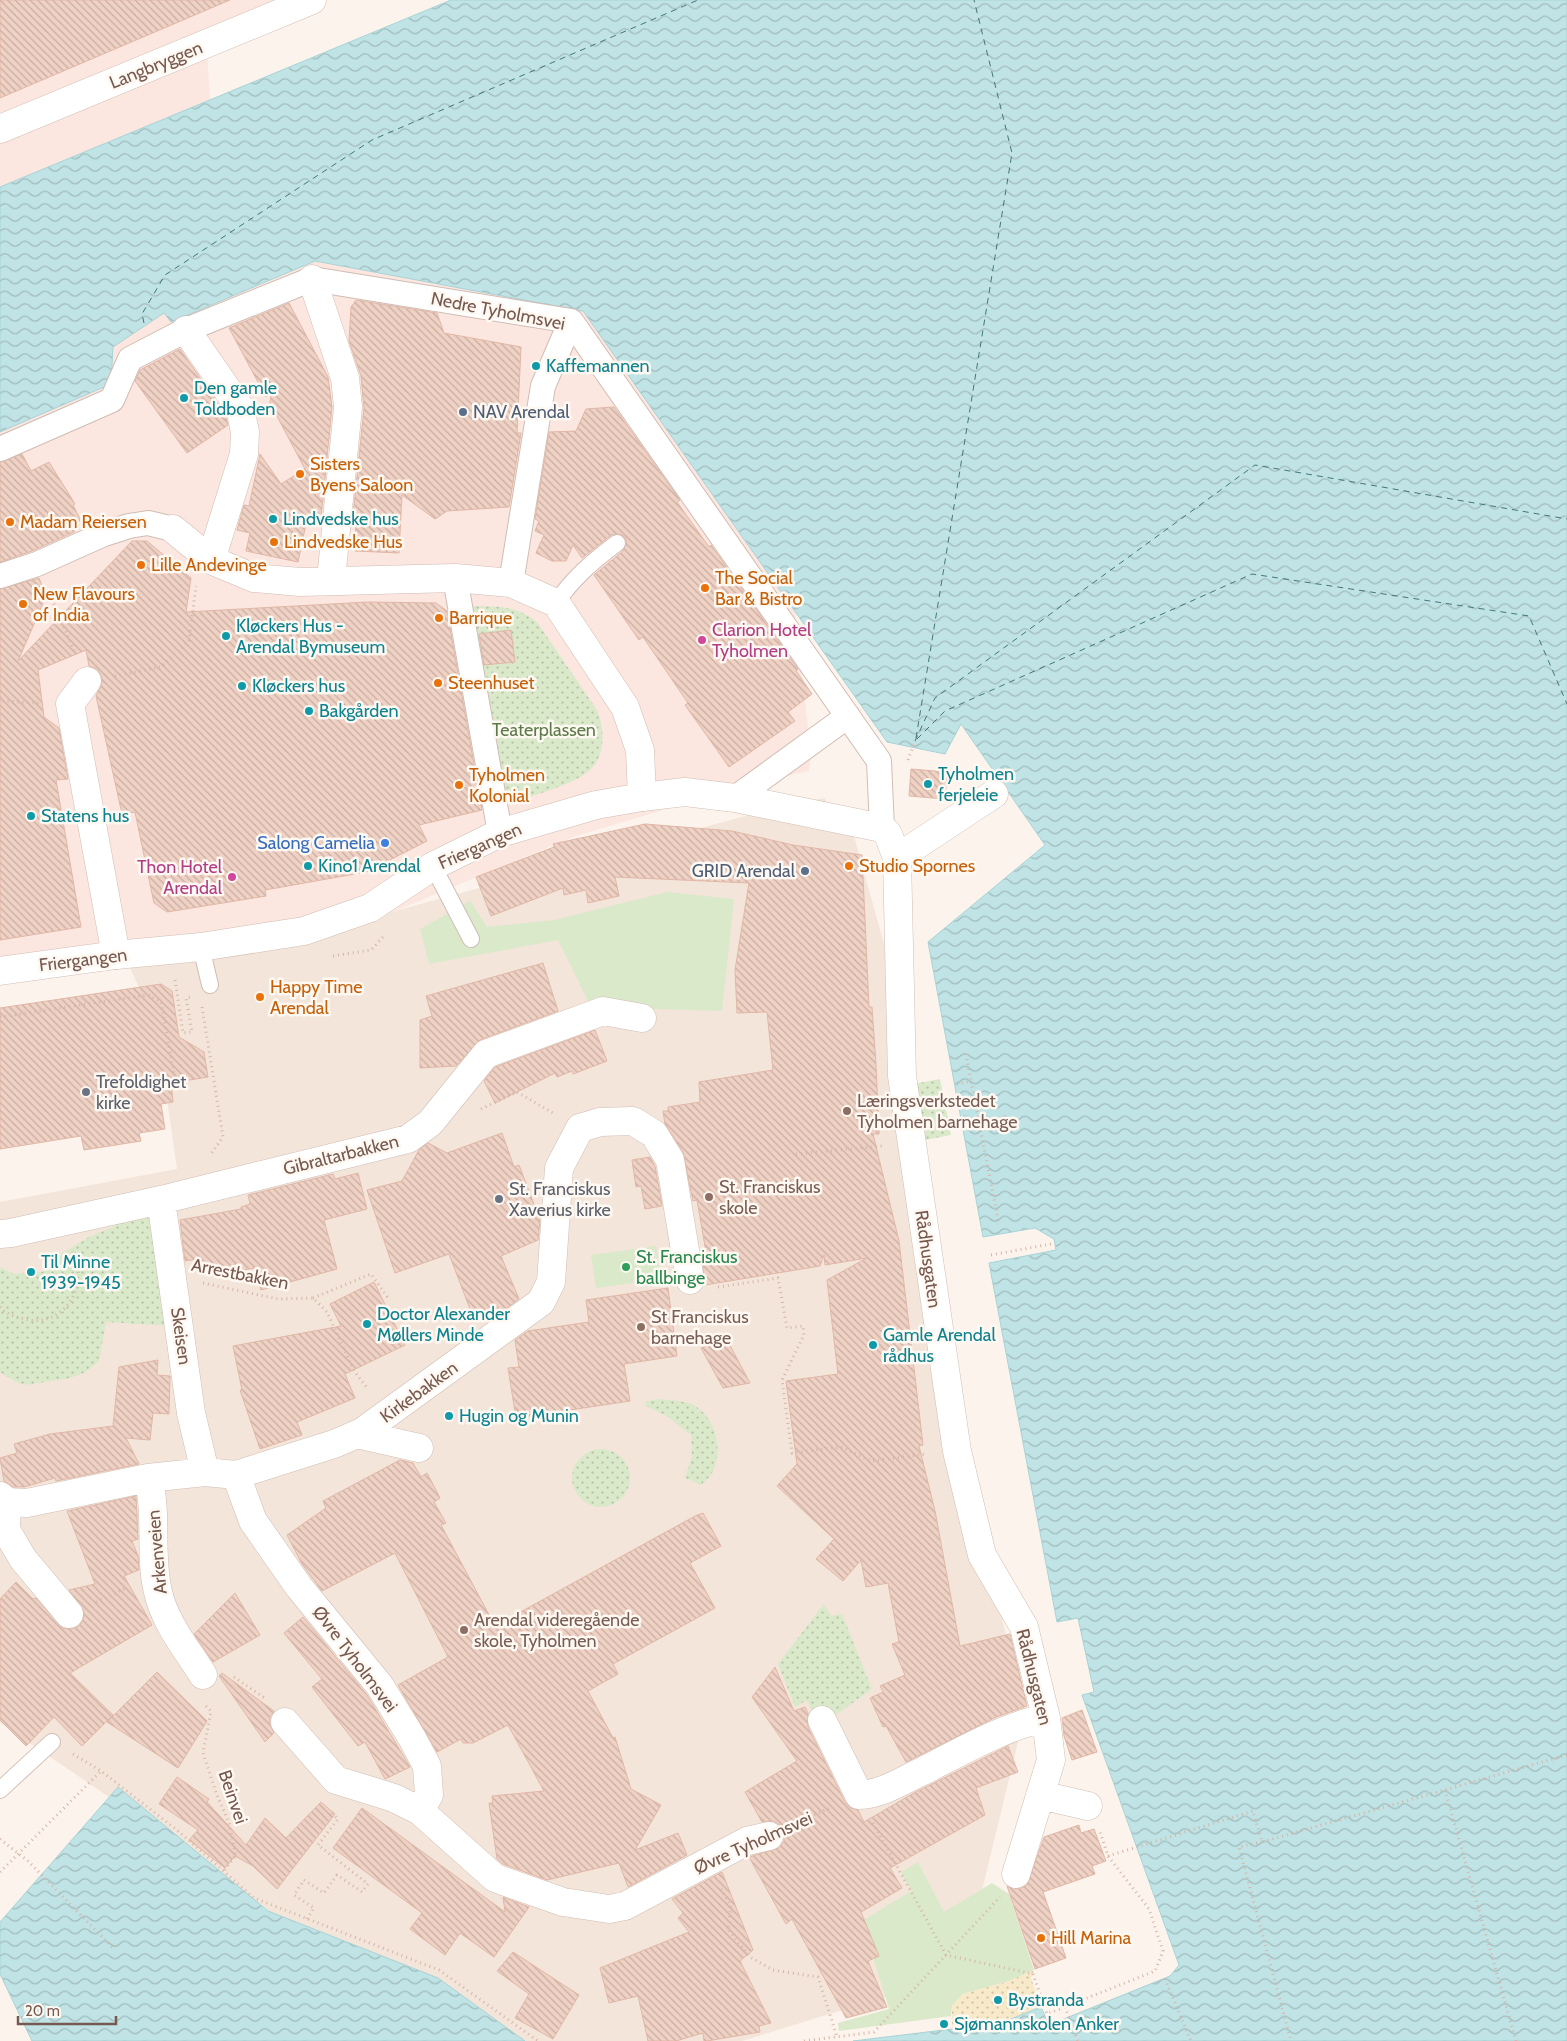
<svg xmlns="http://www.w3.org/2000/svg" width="1567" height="2041" font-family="Cabin,sans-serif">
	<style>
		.residential { fill: #f3e5da }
		.commercial { fill: #fbe6e0 }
		.grass { fill: #dae9ca }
		.sand { fill: url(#sand-dots) }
		.park { fill: url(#park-dots) }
		.water { fill: url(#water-waves); stroke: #a7d3d6 }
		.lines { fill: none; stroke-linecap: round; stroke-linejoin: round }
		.ferry { stroke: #437679; stroke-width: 1; stroke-dasharray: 6 5; stroke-linecap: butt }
		.building { fill: url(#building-back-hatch); stroke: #e1b7a6 }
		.service-casing { stroke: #d0bdb4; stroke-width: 18 }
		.pedestrian-casing { stroke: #d0bdb4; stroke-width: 26 }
		.minor-casing { stroke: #d0bdb4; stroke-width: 29 }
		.tertiary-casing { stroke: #d0bdb4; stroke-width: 29 }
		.path { stroke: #d5b5a7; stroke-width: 3; stroke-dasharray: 1 4; stroke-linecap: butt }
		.service { stroke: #fff; stroke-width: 16 }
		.pedestrian { stroke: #fff; stroke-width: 24 }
		.minor { stroke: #fff; stroke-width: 28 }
		.tertiary { stroke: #fff; stroke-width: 28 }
		.culture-dot { fill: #0f9aa8; stroke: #fef8f2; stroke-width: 2 }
		.service-dot { fill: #5c6f8a; stroke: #fef8f2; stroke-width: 2 }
		.food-dot { fill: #e8710a; stroke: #fef8f2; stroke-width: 2 }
		.hotel-dot { fill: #d1479c; stroke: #fef8f2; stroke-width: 2 }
		.shop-dot { fill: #3f7fe0; stroke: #fef8f2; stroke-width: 2 }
		.worship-dot { fill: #6b7280; stroke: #fef8f2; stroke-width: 2 }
		.education-dot { fill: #8d6e63; stroke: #fef8f2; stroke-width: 2 }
		.leisure-dot { fill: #2e9e5b; stroke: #fef8f2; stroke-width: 2 }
		.labels { text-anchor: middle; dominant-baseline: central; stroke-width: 5; stroke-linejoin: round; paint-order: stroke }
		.street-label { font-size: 18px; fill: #76594f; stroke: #fef8f2 }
		.culture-label { font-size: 18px; fill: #0d838f; stroke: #fef8f2; text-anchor: start }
		.service-label { font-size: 18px; fill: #4e5e75; stroke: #fef8f2; text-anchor: start }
		.food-label { font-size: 18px; fill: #c56008; stroke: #fef8f2; text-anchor: start }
		.hotel-label { font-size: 18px; fill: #b23c85; stroke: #fef8f2; text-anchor: start }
		.park-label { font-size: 18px; fill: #5c7b48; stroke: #fef8f2 }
		.shop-label { font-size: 18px; fill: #366cbe; stroke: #fef8f2; text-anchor: end }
		.worship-label { font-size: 18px; fill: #5b616d; stroke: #fef8f2; text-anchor: start }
		.education-label { font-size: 18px; fill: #785e54; stroke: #fef8f2; text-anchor: start }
		.leisure-label { font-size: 18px; fill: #27864d; stroke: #fef8f2; text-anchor: start }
	</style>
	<defs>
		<pattern id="sand-dots" width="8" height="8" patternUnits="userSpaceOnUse" patternTransform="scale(1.25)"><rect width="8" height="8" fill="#f8e9c9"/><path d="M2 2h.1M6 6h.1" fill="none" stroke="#cdc0a6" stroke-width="1.8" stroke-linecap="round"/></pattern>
		<pattern id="park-dots" width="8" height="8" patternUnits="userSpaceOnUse" patternTransform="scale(1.25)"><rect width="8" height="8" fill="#dae9ca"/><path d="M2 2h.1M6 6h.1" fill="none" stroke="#b5c0a6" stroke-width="1.8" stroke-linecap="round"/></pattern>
		<pattern id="water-waves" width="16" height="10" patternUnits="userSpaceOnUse" patternTransform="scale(1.25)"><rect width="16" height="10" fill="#c0e3e5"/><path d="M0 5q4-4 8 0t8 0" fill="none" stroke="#a1bbbc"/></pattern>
		<pattern id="building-back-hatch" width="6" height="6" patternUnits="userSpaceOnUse" patternTransform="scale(1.25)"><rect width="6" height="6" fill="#f0d2c5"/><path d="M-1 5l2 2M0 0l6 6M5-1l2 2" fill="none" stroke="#c7ada2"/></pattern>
	</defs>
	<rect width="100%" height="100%" fill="#fcf4ec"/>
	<path class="residential" d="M825 798 832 818 854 836 894 980 981 1534 1025 1713 980 1899 914 1988 742 2041H525L438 1978 268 1911 118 1788 109 1797 0 1723V1202L177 1169 156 1024 122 951 395 911 585 859 794 803Z"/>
	<path class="commercial" d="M0 0H297L207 52 210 100 0 187Z
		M315 261 583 311 795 611 811 756 809 771 753 783 573 837 395 911 122 951 0 965V432L111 384 113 347 164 313 171 322Z"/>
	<path class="grass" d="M667 892 734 899 722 1011 591 1007 558 940 429 964 420 929 470 901 487 927 554 920Z
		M656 1246 661 1279 596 1288 591 1255Z
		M918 1862 944 1912 992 1883 1009 1894 1034 1970 1009 1981 963 1994 952 2006 951 2016 839 2031 838 2023 889 2009 862 1921 911 1891 901 1872Z"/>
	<path class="sand" d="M1034 1970 1031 1978 1041 2007 1001 2023 952 2029V2006L963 1994 1009 1981Z"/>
	<path class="park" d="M469 606C497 607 514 604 537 622L597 710C605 729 606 756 589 771 574 785 521 799 500 807Z
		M940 1079 951 1135 925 1140 914 1084Z
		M125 1213 157 1217 172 1326 106 1322 99 1361 86 1372 70 1378 26 1385 16 1382 0 1372V1267L14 1274 42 1272 64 1252 89 1237 115 1226Z
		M657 1399C668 1400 681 1400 691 1404 715 1415 724 1448 713 1471 711 1476 705 1481 701 1485L685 1478 692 1456 691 1435 667 1416 646 1406 645 1402Z
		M572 1478a29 29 0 1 1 58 0a29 29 0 1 1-58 0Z
		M824 1604 831 1616 842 1614 872 1689 819 1727 807 1700 795 1707 778 1664Z"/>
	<path class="water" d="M451 0H1567V2041H853L1001 2023 1041 2007 1049 2025 1170 1976 1179 1965 1082 1695 1094 1692 1078 1618 1057 1622 989 1263 1056 1250 1054 1239 1035 1228 983 1237 928 942 1045 845 961 724 945 754 887 742 583 311 315 261 171 322 164 313 113 347 111 384 0 432V187Z
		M118 1787 268 1911 438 1978 525 2041H32L0 1974V1922Z"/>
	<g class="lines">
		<path class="ferry" d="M144 323 142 314 165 275 372 140 698 0
			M916 738 1012 153 974 0
			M917 739 945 711 1252 574 1529 616 1567 704
			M915 741 935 698 1255 465 1567 519"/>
	</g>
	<path class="building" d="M0 0H230L0 98Z
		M356 300 437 313 444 333 521 347 517 433H521L509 507 447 511 435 519 402 495 399 553 355 551 356 516H353L364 408 361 376 349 341 351 307Z
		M289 303 328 377 332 407 321 518 307 519 298 562 246 551 250 533 237 530 244 505 249 506 260 454 281 484 305 469 270 403 271 394 266 397 229 328Z
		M180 349 225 414 228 425 187 453 135 381 140 370Z
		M614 407 680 500 677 502 709 547 711 545 798 669 796 671 812 694 788 712 795 721 729 767 685 705 688 703 643 637 639 640 594 575 623 551 627 542 625 537 620 534 611 535 582 558 573 545 566 561H552L536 553 544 535 535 531 539 521 535 519 549 432 576 431 586 409Z
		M22 454 31 471 49 462 75 504 73 505 80 519 74 532 32 551 0 562V462Z
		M132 541H147L191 578 186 612 368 602 436 603 447 611 482 810 419 825 427 841 366 872 265 890 266 896 167 912 154 903 135 812 122 814 96 696 102 683 101 675 97 669 89 666 86 650 38 670 44 717 59 728 68 779 56 780 81 927 0 940V589L39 578 46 596 18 661Z
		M511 630 515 662 484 665 479 634Z
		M911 769 947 772 945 799 909 796Z
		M645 824 732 831 793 845 862 855 869 1007H872L876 1064 879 1134H873L899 1241 923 1445 919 1446 935 1511 960 1646 1010 1634 1027 1706 996 1717 906 1762 886 1726 883 1727 870 1698 883 1692 880 1686 905 1675 892 1644 899 1642 888 1583 866 1587 861 1560 843 1581 816 1559 834 1539 777 1486 797 1464 786 1381 838 1374 827 1280 867 1258 825 1265 824 1255 820 1266 705 1285 701 1253 706 1252 697 1200 693 1201 683 1152 665 1124 663 1111H668V1107L700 1102 699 1082 773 1070 767 1012 737 1013 735 970 749 883 615 877 619 896 588 903 586 890 564 895 563 888 491 916 476 877 554 847 553 844Z
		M543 963 558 1011 480 1040 456 1066 420 1068V1020L432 1016 426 996Z
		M161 984 172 991 179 1037 204 1052 208 1077 171 1083 173 1102 161 1104 165 1129 139 1133 141 1141 84 1150 81 1136 0 1149V1008Z
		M595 1030 607 1061 573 1074 572 1071 557 1077 555 1073 495 1103 484 1081 495 1067Z
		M502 1133 514 1167 519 1165 540 1220 538 1240 501 1256 519 1299 504 1310 491 1315 490 1310 473 1317 449 1254 395 1273 367 1190 402 1181 419 1150 428 1143 447 1153Z
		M650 1157 655 1166 662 1206 645 1209 641 1186 636 1187 632 1160Z
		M358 1173 367 1209 324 1220 337 1269 261 1290 255 1268 213 1275 200 1273 198 1259 185 1261 180 1220 241 1209V1207L250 1204 248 1195 333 1174 335 1179Z
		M374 1282 405 1345 345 1374 355 1398 297 1422 302 1435 260 1449 240 1390H242L233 1346 341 1326 330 1304Z
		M668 1288 677 1356 624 1364 630 1401 516 1418 508 1368 519 1367 515 1340 528 1331 589 1322 586 1300Z
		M725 1336 750 1383 723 1388 701 1348Z
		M158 1360 157 1375 170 1376 169 1414 153 1413 150 1440 126 1438 139 1464 56 1481 55 1478 24 1487H13L4 1481 0 1458 17 1453 14 1444 50 1434 113 1426 119 1367Z
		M400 1460 413 1463 421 1477 427 1473 440 1498 434 1502 446 1523 441 1525 495 1626 695 1516 703 1513 721 1546 690 1563 715 1608 613 1664 618 1674 588 1691 613 1738 615 1737 631 1789 661 1805 635 1850 678 1833 687 1855 628 1887 619 1863 547 1880 503 1864 497 1859 489 1803H493L492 1796 544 1791 508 1725 473 1743H463L461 1739 437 1752 398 1685 448 1657 395 1553 322 1591 302 1564 287 1535 326 1508 323 1501Z
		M136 1496 138 1539 132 1541 138 1556 139 1570 124 1576 152 1625 70 1673 113 1715 82 1746 54 1717 26 1746 0 1720V1599L16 1582 33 1599 36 1598 63 1628 71 1629 79 1626 83 1620 84 1611 69 1590 95 1584 67 1511Z
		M235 1593 260 1635 213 1662 194 1634Z
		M303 1617 367 1695 410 1767 385 1779 365 1742 358 1746 312 1687 322 1679 284 1633Z
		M775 1667 794 1711 805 1707 808 1713V1727L845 1802 851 1808 858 1810 864 1822 914 1793 1008 1746 1018 1772 976 1788 985 1815 890 1868 902 1888 861 1912 879 1956 868 1961 887 2007 846 2018 792 1919 786 1924 749 1857 779 1848 784 1841V1833L781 1826 774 1821 762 1822 745 1792 797 1761 752 1697Z
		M157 1672 207 1721 178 1768 107 1722Z
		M222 1673 274 1711 270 1717V1725L274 1733 265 1742 219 1676Z
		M1082 1710 1097 1752 1072 1760 1064 1736 1062 1718Z
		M177 1777 209 1799 207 1802 246 1845 265 1818 286 1838 321 1802 335 1814 277 1889 253 1866 235 1856 225 1868 189 1840 198 1830 159 1804Z
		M362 1808 505 1912 503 1897 529 1907 494 1957 460 1933 445 1955 410 1929 422 1913 333 1848Z
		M1079 1825 1081 1833 1094 1829 1106 1861 1092 1866 1095 1874 1043 1892 1066 1958 1035 1969 1007 1886 1019 1889 1027 1885 1044 1837Z
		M722 1872 753 1950 740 1961 771 2023 759 2026 760 2032 707 2041H704L703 2033 676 2041H648L638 1996 609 2003 600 1968 689 1932 678 1918 683 1913 672 1899Z
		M513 1952 579 1995 553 2039 515 2018 529 1994 497 1971Z"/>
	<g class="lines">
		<g class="service-casing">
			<path id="service" d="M556 603C573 578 593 561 617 543
				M433 866 471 939
				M201 947 210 985
				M0 1790 52 1742"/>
		</g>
		<g class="pedestrian-casing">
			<path id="pedestrian" d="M0 449 112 400 130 359 186 330 312 279 571 321 879 761 882 828
				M0 576 37 564 104 534 129 526 148 523 173 529
				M455 578 500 833
				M511 583 543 386 571 321
				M735 798 848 716"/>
		</g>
		<g class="minor-casing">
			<path id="minor" d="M0 129 312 0
				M312 279 345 378 348 407 331 580
				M186 330 240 408 245 432 244 454 211 560
				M173 529 211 560 254 578 300 582 455 578 511 583 556 603 625 707 640 750 642 797
				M87 681 70 704 116 955
				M882 828 888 834 897 858 902 1076 957 1451 982 1555 1024 1627 1046 1718 1051 1760 1016 1874
				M897 858 994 794
				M161 1200 191 1413 205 1472
				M0 1234 11 1233 161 1200 408 1139 430 1123 486 1054 603 1011 642 1018
				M357 1434 419 1448
				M236 1475 253 1521 299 1587 380 1686 412 1738 427 1766 429 1795 420 1811 495 1878 563 1902 609 1909 625 1906 747 1841 769 1836
				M148 1478C158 1515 149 1556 158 1592 165 1623 186 1648 203 1675
				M0 1496 7 1502 27 1503 148 1478 205 1472 236 1475 334 1444 362 1432 541 1302 551 1282 559 1168 580 1128 600 1122 633 1121 654 1134 670 1160 690 1280
				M7 1502 6 1530 23 1559 69 1614
				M822 1720 859 1795C883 1794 901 1781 923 1771 958 1753 1007 1725 1046 1718
				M285 1722 336 1780 394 1798 420 1811
				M1040 1795 1088 1806"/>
		</g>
		<g class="tertiary-casing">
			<path id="tertiary" d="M0 971 116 955 201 947 304 931 370 908 433 866 500 833 596 805 642 797 685 792 735 798 882 828"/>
		</g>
		<path class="path" d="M48 590 75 653
			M115 676 161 667 189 641 196 586
			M0 697 2 701 39 703
			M908 760 915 741
			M333 956 371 950 383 937
			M175 980 183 1033 192 1032 186 998 190 997
			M202 1007 223 1137 210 1155
			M0 1017 148 995 161 1002 175 1078
			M966 1054 971 1081
			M957 1084 971 1081 999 1224
			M481 1109 517 1092 553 1113
			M796 1154 882 1146
			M991 1255 1051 1244
			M203 1283 278 1299 313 1298 327 1312 354 1371 368 1389
			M718 1287 778 1278 787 1328 803 1326 804 1335 782 1380 792 1453 841 1447 871 1461 926 1454
			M313 1298 371 1274 388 1298
			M0 1307C6 1314 15 1317 24 1319 52 1326 76 1306 78 1278 79 1269 76 1259 74 1250
			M96 1602 126 1588
			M234 1677 266 1699
			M206 1706 211 1711 203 1753 216 1793 229 1823 236 1855 224 1871
			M73 1754 101 1771
			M1445 1790 1516 2041
			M796 1823 832 1807
			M873 1823 946 1955 1033 1974 1047 2014 1155 1971 1163 1951 1149 1909 1108 1856 1100 1832
			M0 1839 28 1861 113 1948
			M1262 1842 1239 1847 1291 2041
			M1108 1856 1253 1811 1262 1842 1567 1755
			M0 1872 101 1771 177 1830 254 1898 439 1970 538 2041
			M721 1889 731 1906 728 1929 750 1957 773 1970 818 1977 837 2037
			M307 1919 314 1908 294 1895 304 1880 324 1893 337 1875 362 1892 368 1884 318 1845 338 1819 331 1812
			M1165 1979 1191 2041
			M1065 2007 1078 2041
			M804 2041 874 2032 1000 1897"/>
		<use href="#service" class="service"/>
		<use href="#pedestrian" class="pedestrian"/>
		<use href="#minor" class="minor"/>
		<use href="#tertiary" class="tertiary"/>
	</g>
	<g class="culture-dot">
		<circle cx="536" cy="366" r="5"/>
		<circle cx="184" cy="398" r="5"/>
		<circle cx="273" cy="519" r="5"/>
		<circle cx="226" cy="636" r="5"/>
		<circle cx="242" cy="686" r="5"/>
		<circle cx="309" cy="711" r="5"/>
		<circle cx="928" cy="784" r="5"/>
		<circle cx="31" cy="816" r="5"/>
		<circle cx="308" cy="866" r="5"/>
		<circle cx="31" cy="1272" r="5"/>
		<circle cx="367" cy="1324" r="5"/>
		<circle cx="873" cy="1345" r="5"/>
		<circle cx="449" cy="1416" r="5"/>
		<circle cx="998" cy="2000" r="5"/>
		<circle cx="944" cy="2024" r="5"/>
	</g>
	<g class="service-dot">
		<circle cx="463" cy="412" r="5"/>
		<circle cx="805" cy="871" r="5"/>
	</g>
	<g class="food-dot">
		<circle cx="300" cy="474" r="5"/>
		<circle cx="10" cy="522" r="5"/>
		<circle cx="274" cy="542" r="5"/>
		<circle cx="141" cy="565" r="5"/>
		<circle cx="705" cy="588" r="5"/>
		<circle cx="23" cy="604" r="5"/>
		<circle cx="439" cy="618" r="5"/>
		<circle cx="438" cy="683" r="5"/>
		<circle cx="459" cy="785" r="5"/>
		<circle cx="849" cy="866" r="5"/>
		<circle cx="260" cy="997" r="5"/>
		<circle cx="1041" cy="1938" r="5"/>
	</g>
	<g class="hotel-dot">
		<circle cx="702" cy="640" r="5"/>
		<circle cx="232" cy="877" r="5"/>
	</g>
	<circle class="shop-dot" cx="385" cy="843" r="5"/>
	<g class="worship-dot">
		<circle cx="86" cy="1092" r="5"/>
		<circle cx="499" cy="1199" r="5"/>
	</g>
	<g class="education-dot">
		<circle cx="847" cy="1111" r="5"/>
		<circle cx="709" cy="1197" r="5"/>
		<circle cx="641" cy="1327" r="5"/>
		<circle cx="464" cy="1630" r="5"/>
	</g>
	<circle class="leisure-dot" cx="626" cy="1267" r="5"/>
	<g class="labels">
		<g class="street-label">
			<text transform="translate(156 65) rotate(-22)">Langbryggen</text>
			<text transform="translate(498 311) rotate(11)">Nedre Tyholmsvei</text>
			<text transform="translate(480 846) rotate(-24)">Friergangen</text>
			<text transform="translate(83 960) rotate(-7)">Friergangen</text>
			<text transform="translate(341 1155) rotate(-14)">Gibraltarbakken</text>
			<text transform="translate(928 1259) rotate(82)">Rådhusgaten</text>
			<text transform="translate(240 1274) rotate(11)">Arrestbakken</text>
			<text transform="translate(181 1336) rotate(82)">Skeisen</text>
			<text transform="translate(419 1392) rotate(-36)">Kirkebakken</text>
			<text transform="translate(157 1552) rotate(-95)">Arkenveien</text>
			<text transform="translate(355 1659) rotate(53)">Øvre Tyholmsvei</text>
			<text transform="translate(1034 1677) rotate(76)">Rådhusgaten</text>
			<text transform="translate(233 1797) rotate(71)">Beinvei</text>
			<text transform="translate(753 1843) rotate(-24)">Øvre Tyholmsvei</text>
		</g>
		<g class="culture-label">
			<text x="546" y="366">Kaffemannen</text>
			<text x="194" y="388">Den gamle<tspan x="194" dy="21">Toldboden</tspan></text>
			<text x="283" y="519">Lindvedske hus</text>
			<text x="236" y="626">Kløckers Hus -<tspan x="236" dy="21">Arendal Bymuseum</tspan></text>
			<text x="252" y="686">Kløckers hus</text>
			<text x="319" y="711">Bakgården</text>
			<text x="938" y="774">Tyholmen<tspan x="938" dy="21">ferjeleie</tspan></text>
			<text x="41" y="816">Statens hus</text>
			<text x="318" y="866">Kino1 Arendal</text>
			<text x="41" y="1262">Til Minne<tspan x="41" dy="21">1939-1945</tspan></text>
			<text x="377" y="1314">Doctor Alexander<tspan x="377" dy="21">Møllers Minde</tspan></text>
			<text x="883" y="1335">Gamle Arendal<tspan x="883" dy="21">rådhus</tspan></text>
			<text x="459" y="1416">Hugin og Munin</text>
			<text x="1008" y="2000">Bystranda</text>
			<text x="954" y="2024">Sjømannskolen Anker</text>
		</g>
		<g class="service-label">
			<text x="473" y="412">NAV Arendal</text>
			<text x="795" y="871" text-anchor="end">GRID Arendal</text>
		</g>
		<g class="food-label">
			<text x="310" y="464">Sisters<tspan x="310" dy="21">Byens Saloon</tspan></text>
			<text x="20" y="522">Madam Reiersen</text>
			<text x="284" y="542">Lindvedske Hus</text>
			<text x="151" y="565">Lille Andevinge</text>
			<text x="715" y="578">The Social<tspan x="715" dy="21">Bar &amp; Bistro</tspan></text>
			<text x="33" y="594">New Flavours<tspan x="33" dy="21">of India</tspan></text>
			<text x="449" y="618">Barrique</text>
			<text x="448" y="683">Steenhuset</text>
			<text x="469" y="775">Tyholmen<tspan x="469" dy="21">Kolonial</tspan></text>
			<text x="859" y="866">Studio Spornes</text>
			<text x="270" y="987">Happy Time<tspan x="270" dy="21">Arendal</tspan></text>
			<text x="1051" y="1938">Hill Marina</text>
		</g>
		<g class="hotel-label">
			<text x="712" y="630">Clarion Hotel<tspan x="712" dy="21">Tyholmen</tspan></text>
			<text x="222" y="867" text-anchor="end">Thon Hotel<tspan x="222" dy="21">Arendal</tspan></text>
		</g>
		<g class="park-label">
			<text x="544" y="730">Teaterplassen</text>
		</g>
		<g class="shop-label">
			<text x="375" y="843">Salong Camelia</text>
		</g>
		<g class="worship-label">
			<text x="96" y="1082">Trefoldighet<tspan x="96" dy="21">kirke</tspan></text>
			<text x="509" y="1189">St. Franciskus<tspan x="509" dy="21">Xaverius kirke</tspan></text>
		</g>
		<g class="education-label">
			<text x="857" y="1101">Læringsverkstedet<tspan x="857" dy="21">Tyholmen barnehage</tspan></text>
			<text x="719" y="1187">St. Franciskus<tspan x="719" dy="21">skole</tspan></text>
			<text x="651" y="1317">St Franciskus<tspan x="651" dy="21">barnehage</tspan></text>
			<text x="474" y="1620">Arendal videregående<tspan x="474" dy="21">skole, Tyholmen</tspan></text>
		</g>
		<g class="leisure-label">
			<text x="636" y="1257">St. Franciskus<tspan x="636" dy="21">ballbinge</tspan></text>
		</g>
	</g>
	<path d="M18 2016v8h98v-8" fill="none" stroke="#76594f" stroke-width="2.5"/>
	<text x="25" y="2016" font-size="15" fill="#76594f" stroke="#fef8f2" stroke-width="4" paint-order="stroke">20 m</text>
</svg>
